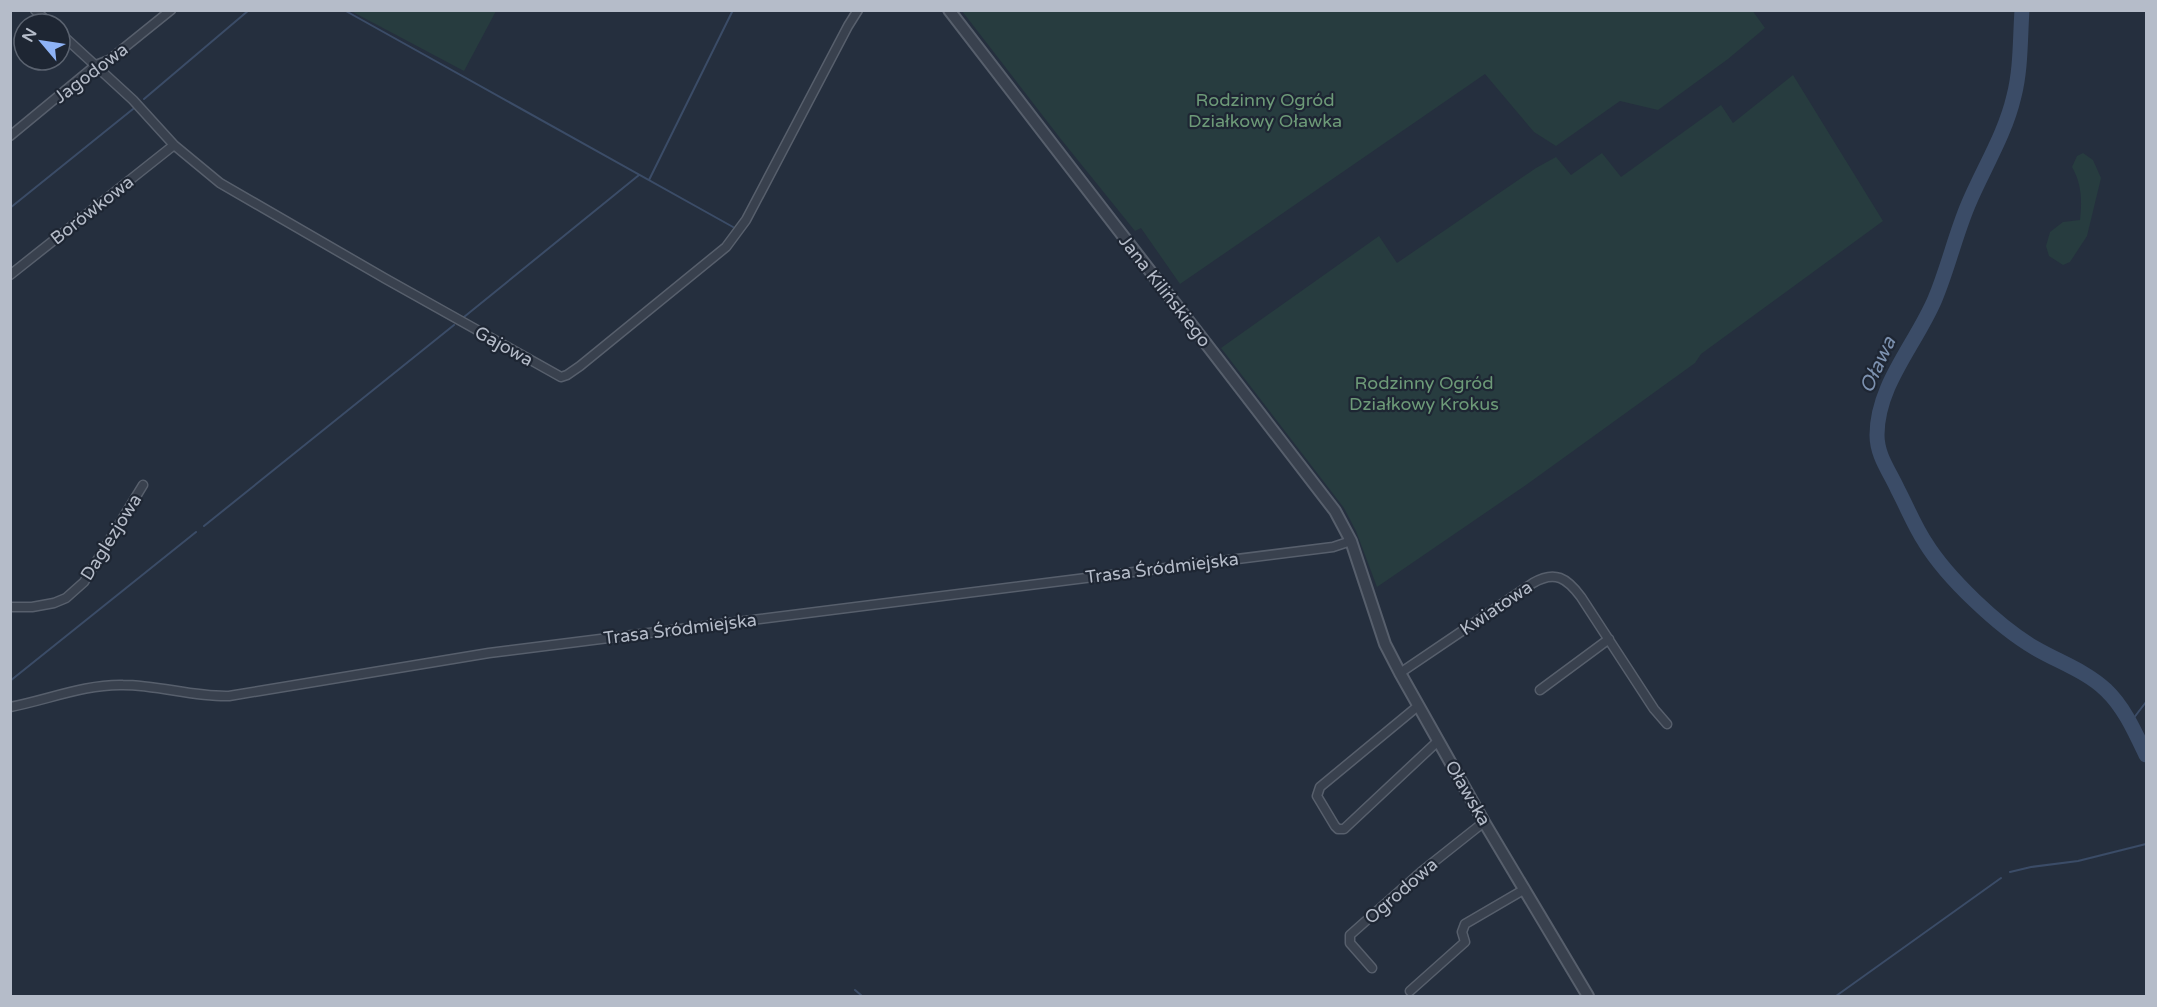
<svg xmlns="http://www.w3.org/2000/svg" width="2157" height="1007" font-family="'Varela Round',sans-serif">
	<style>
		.green { fill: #273c3f }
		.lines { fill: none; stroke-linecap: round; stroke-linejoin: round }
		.stream { stroke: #3b4c67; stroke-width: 2 }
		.river { stroke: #3b4c67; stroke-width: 15 }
		.minor-casing { stroke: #575f6c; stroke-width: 11 }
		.tertiary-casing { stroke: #575f6c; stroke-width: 14 }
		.minor { stroke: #39414e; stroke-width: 8 }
		.tertiary { stroke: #39414e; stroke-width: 10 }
		.labels { text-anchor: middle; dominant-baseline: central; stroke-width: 4.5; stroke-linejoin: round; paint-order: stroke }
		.street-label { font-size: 18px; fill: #b5bcc9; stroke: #1e2633 }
		.park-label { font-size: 18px; fill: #6d9a78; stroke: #1e2633 }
		.water-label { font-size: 20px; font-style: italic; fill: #7d92b0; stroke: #1e2633 }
	</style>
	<rect width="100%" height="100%" fill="#252f3e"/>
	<path class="green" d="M1752 10 1765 28 1728 59 1658 110 1620 101 1556 146 1534 132 1485 74 1180 284 1141 228 1135 231 1060 138 962 11Z
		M351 11H496L464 71Z
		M1793 75 1883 221 1701 354 1695 363 1526 485 1377 587 1356 531 1344 508 1221 348 1379 236 1397 263 1536 168 1556 157 1571 175 1602 153 1621 177 1721 105 1733 123Z
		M2083 153 2093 160 2101 178 2087 236 2070 262 2063 265 2049 256 2046 246 2050 232 2063 222 2080 220C2082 200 2082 185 2072 167L2077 156Z"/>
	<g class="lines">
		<path class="stream" d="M344 10 733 227
			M144 99 249 10
			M649 180 733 10
			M10 208 133 109
			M464 317 639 175
			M204 526 454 325
			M10 681 196 532
			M2129 721 2133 719 2146 702
			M2010 872 2031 867 2078 861 2146 844
			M855 990 862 996
			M1836 996 2001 878"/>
		<path class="river" d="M2022 10C2020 39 2021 69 2014 96 2005 135 1983 169 1968 205 1955 236 1948 268 1935 299 1916 344 1877 385 1877 435 1877 456 1890 472 1898 490 1907 507 1914 525 1925 542 1947 578 1999 627 2035 648 2059 662 2086 671 2106 690 2124 707 2135 732 2146 755"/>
		<g class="minor-casing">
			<path id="minor" d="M35 10 50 24
				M60 33 133 100 174 145 220 183 386 279 561 377 567 375 580 366 726 247 746 220 848 26 858 10
				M10 136 96 65 109 60 171 10
				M10 275 174 145
				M10 607H32L54 603 66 598 84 582 143 485
				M1400 673 1533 583C1555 570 1567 578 1581 597L1654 709 1667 724
				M1540 690 1609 639
				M1418 706 1320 787 1317 796 1335 826 1338 829H1344L1438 741
				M10 707C47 700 85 684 123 685 159 685 193 697 229 696L489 653 1333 547 1351 541
				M1372 968 1350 943V935L1421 872 1484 822
				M1410 991 1465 942 1462 932 1465 924 1525 889"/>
		</g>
		<g class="tertiary-casing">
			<path id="tertiary" d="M949 10 1335 511 1351 541 1385 644 1400 673 1484 822 1588 996"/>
		</g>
		<use href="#minor" class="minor"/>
		<use href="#tertiary" class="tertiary"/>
	</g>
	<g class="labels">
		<g class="street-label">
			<text transform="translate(91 73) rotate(-37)">Jagodowa</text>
			<text transform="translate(92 210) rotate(-38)">Borówkowa</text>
			<text transform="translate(1165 291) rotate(52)">Jana Kilińskiego</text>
			<text transform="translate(504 346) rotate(29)">Gajowa</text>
			<text transform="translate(111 537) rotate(-58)">Daglezjowa</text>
			<text transform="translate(1162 568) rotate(-7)">Trasa Śródmiejska</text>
			<text transform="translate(1496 608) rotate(-34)">Kwiatowa</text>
			<text transform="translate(680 629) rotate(-7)">Trasa Śródmiejska</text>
			<text transform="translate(1468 793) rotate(60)">Oławska</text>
			<text transform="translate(1401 891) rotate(-41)">Ogrodowa</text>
		</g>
		<g class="park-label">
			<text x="1265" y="100">Rodzinny Ogród<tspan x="1265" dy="21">Działkowy Oławka</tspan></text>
			<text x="1424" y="383">Rodzinny Ogród<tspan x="1424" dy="21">Działkowy Krokus</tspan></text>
		</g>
		<g class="water-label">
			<text transform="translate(1878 365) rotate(-65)">Oława</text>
		</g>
	</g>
	<rect width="2157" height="1007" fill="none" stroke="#b5bcc9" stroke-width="24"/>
	<g transform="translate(42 42) rotate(299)"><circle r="28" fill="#1e2633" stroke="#5a626f" stroke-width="1.5"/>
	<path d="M0-4.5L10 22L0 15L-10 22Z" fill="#8eb3f6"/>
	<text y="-9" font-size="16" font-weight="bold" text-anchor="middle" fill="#b5bcc9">N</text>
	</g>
</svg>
